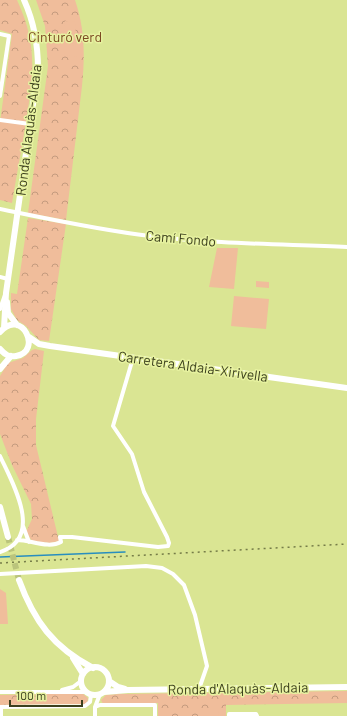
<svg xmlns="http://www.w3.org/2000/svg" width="347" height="716" font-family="Barlow,sans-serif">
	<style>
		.park { fill: url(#park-crowns) }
		.garden { fill: #f0bd9b }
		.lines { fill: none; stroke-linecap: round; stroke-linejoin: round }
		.stream { stroke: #288ebf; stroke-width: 1.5 }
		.secondary-tunnel { stroke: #bac47c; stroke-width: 6; stroke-dasharray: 6 3; stroke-linecap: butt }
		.street { stroke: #fff; stroke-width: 4 }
		.secondary { stroke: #fff; stroke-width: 6 }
		.rail { stroke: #757c48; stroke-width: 1.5; stroke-dasharray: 2 4; stroke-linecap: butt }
		.labels { text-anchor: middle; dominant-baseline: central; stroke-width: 3; stroke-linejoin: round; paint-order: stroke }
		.park-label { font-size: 14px; fill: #7b4822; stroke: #e7f2a0 }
		.street-label { font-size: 14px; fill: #3c401e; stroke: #e7f2a0 }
	</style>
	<defs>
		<pattern id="park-crowns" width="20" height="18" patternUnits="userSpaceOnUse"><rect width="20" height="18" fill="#f0bd9b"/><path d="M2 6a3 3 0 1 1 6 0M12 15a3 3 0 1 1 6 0" fill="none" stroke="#c49b7e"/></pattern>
	</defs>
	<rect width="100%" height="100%" fill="#dae593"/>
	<path class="park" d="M0 0H17C39 47 33 78 25 128 21 153 16 178 12 203L0 200V122L12 34 0 30Z
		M36 0H75C85 29 85 56 82 86L66 220 28 213 48 66 45 26Z
		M28 218 66 224 49 341 39 340 26 326 17 320 11 309V293L17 294Z
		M35 349 44 351 36 419V445L59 541 50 543 32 541 26 532 32 519 31 504 12 465 0 434V376L8 363 23 358 32 350Z
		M347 691V703L226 705V716H158V703L107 704H103L101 700 106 695 119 694Z
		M82 693 88 698 87 704 0 705V695Z"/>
	<path class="garden" d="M65 21 76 22 75 43 62 42Z
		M64 44 79 46V57L65 55Z
		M217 248H238L234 289 209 287Z
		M256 281 269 282V288L256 287Z
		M234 296 269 299 266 329 231 326Z
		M0 589 6 593 8 624H0Z
		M201 711H218L219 716H201Z"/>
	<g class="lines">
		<path class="stream" d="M0 557 125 552"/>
		<path class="secondary-tunnel" d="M8 537 19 580"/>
		<path class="street" d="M0 34 9 36 0 96
			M0 120 30 124
			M0 209C49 219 99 230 150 236 215 244 281 244 347 247
			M0 277 8 279
			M0 309 5 295
			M0 456C12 482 45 538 0 552
			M23 526 29 542
			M17 540C31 540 48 549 61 542L60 537H72L158 547 168 546 169 543 167 537 144 492 132 454 113 426 133 358
			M0 574 146 566 162 568 173 574 184 585 195 615 207 666 199 689
			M62 690 73 687 81 681
			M0 692H86
			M0 707 85 706 90 702 91 695
			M1 707V716
			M95 707 100 705H155V716
			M95 716V707L100 694
			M229 716V714H256L257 716"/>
		<path class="secondary" d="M7 302 8 313 17 325
			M4 328 6 293 38 69C38 45 34 22 24 0
			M0 332C22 307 43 352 16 356 9 357 5 355 0 349
			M29 337 39 344 50 346 347 388
			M0 369 11 356
			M0 507 8 537
			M19 580C34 621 53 647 93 668
			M73 658 83 674
			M81 681a14 14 0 1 1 28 0a14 14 0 1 1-28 0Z
			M109 681 118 687 125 689
			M104 692 128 690 347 687"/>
		<path class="rail" d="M0 563 347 544"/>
	</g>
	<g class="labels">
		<g class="park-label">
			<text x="65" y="36">Cinturó verd</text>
		</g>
		<g class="street-label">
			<text transform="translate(28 130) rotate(-83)">Ronda Alaquàs-Aldaia</text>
			<text transform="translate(181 238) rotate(5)">Camí Fondo</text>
			<text transform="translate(193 366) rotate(8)">Carretera Aldaia-Xirivella</text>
			<text transform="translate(238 688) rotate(-1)">Ronda d'Alaquàs-Aldaia</text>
		</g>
	</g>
	<path d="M10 700v6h72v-6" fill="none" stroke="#3c401e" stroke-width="2"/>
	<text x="16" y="700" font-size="12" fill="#3c401e" stroke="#e7f2a0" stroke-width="3" paint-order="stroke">100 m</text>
</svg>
